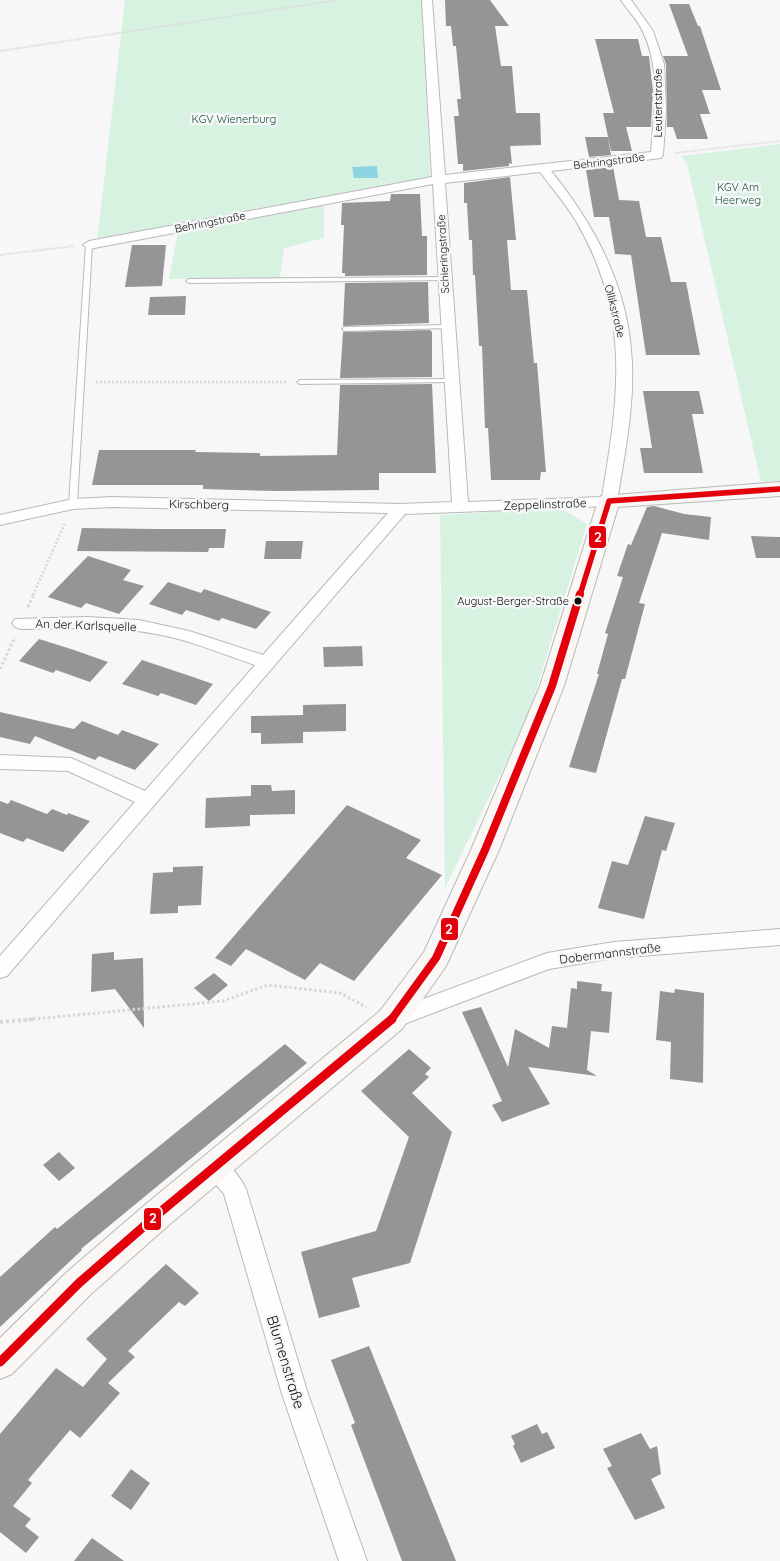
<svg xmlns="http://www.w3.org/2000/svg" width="780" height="1561" font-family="Quicksand,sans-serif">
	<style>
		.green { fill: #d8f2e2 }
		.water { fill: #8dd4e1 }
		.building { fill: #959595 }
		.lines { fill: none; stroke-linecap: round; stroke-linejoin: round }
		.lane-casing { stroke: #b9b9b9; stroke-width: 2 }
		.street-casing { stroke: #b9b9b9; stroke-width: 2 }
		.secondary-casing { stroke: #b9b9b9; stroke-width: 2 }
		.path-far3 { stroke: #d7d7d8; stroke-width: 2; stroke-dasharray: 1 1; stroke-linecap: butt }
		.path-far2 { stroke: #d7d7d8; stroke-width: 2.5; stroke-dasharray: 2 2; stroke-linecap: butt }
		.path-far1 { stroke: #d7d7d8; stroke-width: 3; stroke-dasharray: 2.5 2.5; stroke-linecap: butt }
		.path { stroke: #d7d7d8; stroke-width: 4; stroke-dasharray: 3 3; stroke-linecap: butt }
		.lane { fill: #fefefe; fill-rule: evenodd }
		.street { fill: #fefefe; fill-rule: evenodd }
		.secondary { fill: #faf7f5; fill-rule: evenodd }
		.bus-1-far2-casing { stroke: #f6f7f8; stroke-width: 9 }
		.bus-1-far1-casing { stroke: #f6f7f8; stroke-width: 11 }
		.bus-1-casing { stroke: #f6f7f8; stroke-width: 13 }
		.bus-1-far2 { stroke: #e3000b; stroke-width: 5.5 }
		.bus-1-far1 { stroke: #e3000b; stroke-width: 8 }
		.bus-1 { stroke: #e3000b; stroke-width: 9 }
		.bus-dot { fill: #0f0f10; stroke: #f6f7f8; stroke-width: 2 }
		.labels { text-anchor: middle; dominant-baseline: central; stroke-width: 5; stroke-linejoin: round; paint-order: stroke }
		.far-street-label { font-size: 11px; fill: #0f0f10; stroke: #f6f7f8 }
		.far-park-label { font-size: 11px; fill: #175033; stroke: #f6f7f8 }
		.bus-label { font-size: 11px; fill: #0f0f10; stroke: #f6f7f8; text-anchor: end }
		.street-label { font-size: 12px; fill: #0f0f10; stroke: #f6f7f8 }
		.near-street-label { font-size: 15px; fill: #0f0f10; stroke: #f6f7f8 }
		.line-badge { stroke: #f6f7f8; stroke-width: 2 }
		.badge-label { font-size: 14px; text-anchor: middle; font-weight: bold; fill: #fff }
	</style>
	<rect width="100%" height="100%" fill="#f7f7f7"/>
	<path class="green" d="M125 0H422L430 177 324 199V238L284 248 280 278 169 279 179 226 97 241Z
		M780 144V481L761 482 687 164 682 156Z
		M561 508 587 524 527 719 445 888 440 515Z"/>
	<path class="water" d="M377 166 378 178H354L352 167Z"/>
	<path class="building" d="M445 0H490L509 26H495L501 66H512L516 113H540L541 145 510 146 512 164 509 163V166L463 171V164H458L454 116H459L457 99H461L456 46H453L451 26H446Z
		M669 4H689L698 26H700L721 90H702L710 114H700L708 139H677L673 127H667L666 64 663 56H688Z
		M595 39H638L642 56H649L653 91 651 127H626L632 151H611L603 113H614Z
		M585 137H608L611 155 589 157Z
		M613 166 619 200 639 201 646 237H661L671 282H686L700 355H646L631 255 615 254 609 217H594L586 170Z
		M510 177 516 240H507L511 290H527L534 363H537L546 472H541L540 480H491L488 428H485L482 346H479L475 275H473L472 240H469L467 203H464V183Z
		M391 194H420L422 236H427V275L345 276V273H342L344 225H341L342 203 390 201Z
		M132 245H166L162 286 125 287Z
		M428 282 429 323 343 326 345 283Z
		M186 296 185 315H148L150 297Z
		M430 330 432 332V377L340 378 343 332Z
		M432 384 436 473H379V490L276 491 203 489V485H92L99 450H196L195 452 260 453V456L337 455 340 385Z
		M643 391H699L704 414H692L703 473H644L640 448H652Z
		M654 506 684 514 711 517 709 540 662 533 639 603 645 604 625 679H622L596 773 569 767 599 674H597L608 634 605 633 623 577 617 576 628 544 631 545 647 507Z
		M82 528 156 529H226L224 548H209L208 552 77 551Z
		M751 536 780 537V558H756Z
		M266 541H303L301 559H264Z
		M88 556 131 570 123 580 144 586 119 614 86 603 81 608 48 597Z
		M168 582 201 593 204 589 271 612 256 629 222 618 219 621 186 610 182 615 149 604Z
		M39 639 74 650 108 662 90 682 56 670 53 673 19 661Z
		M362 646 363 666 324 667 323 647Z
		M142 660 190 676 213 684 196 705 161 693 158 696 122 684Z
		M346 704V731L303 732V743L261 744V733H251V716L303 715V705Z
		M0 712 74 729 82 721 118 735 122 730 159 744 135 770 99 756 95 760 35 736 30 744 0 737Z
		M251 785H271L272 791 295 790V814L250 815V826L205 828 206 798 251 796Z
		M11 800 47 814 52 809 67 815 68 813 90 821 63 852 27 838 23 842 0 833V801L8 804Z
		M347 805 421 840 406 858 442 875 354 981 320 963 305 980 246 949 231 966 215 958Z
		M645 816 675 823 666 851 662 850 644 919 598 908 612 861 628 865Z
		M203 866 201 905 178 906V913L150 914 153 873 173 872V867Z
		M114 952V960L143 958 144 1028 115 989 91 992 92 954Z
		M214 973 228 985 209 1001 194 988Z
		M577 981 602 984 601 991 612 992 609 1033 591 1031 587 1070 597 1076 528 1067 550 1104 502 1122 492 1105 502 1101 462 1012 481 1007 508 1067 515 1029 549 1048 552 1026 567 1028 571 988 577 989Z
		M675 989 704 993 703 1083 670 1079 671 1042 656 1040 660 991 674 993Z
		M285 1044 307 1063 81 1249 82 1250 0 1327V1277L55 1227 57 1229Z
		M409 1049 431 1068 425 1074 429 1077 412 1093 452 1132 410 1263 352 1278 360 1307 319 1318 301 1252 376 1231 409 1137 361 1091Z
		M59 1152 75 1168 59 1181 43 1165Z
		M166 1264 199 1293 185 1306 179 1302 128 1351 135 1357 108 1383 120 1393 80 1438 70 1430 28 1480 32 1483 13 1506 31 1519 25 1526 39 1537 26 1553 0 1532V1434L56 1368 83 1387 107 1359 86 1339Z
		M369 1346 456 1561H402L351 1425 355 1423 331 1360Z
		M537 1424 542 1434 547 1432 555 1448 521 1463 513 1446 515 1444 511 1436Z
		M641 1433 650 1449 657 1446 661 1474 651 1479 665 1508 635 1520 607 1468 612 1466 603 1449Z
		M131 1469 150 1483 131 1510 111 1496Z
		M92 1538 124 1561H74Z"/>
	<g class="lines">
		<g class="lane-casing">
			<path id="lane" d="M89 243 92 245 77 504 73 506 69 504 86 245Z
				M445 277 447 278V280L189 283 186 281 189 279Z
				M447 325 449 326V328L345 331 342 329 345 327Z
				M451 379 454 381 453 382 300 384 297 382 300 380Z"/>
		</g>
		<g class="street-casing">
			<path id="street" d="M422 0H432L445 175 651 152C654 113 661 68 643 32 638 20 628 11 621 0H631L653 31 664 64 666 110 663 155 661 158 551 171C593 223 625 281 631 349 636 400 625 452 617 501L615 504 609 506 405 514 7 976 0 978V956L135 802 68 771 0 769V755L71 758 145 791 255 665C222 654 190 640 156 634 111 625 66 629 21 629L15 627 12 623 15 619 88 617 139 620 189 631 263 655 388 513 112 507 73 509 0 525V515L73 499 112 497 400 504 452 502 433 184 89 249 83 245 89 241 432 177ZM540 172C552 188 565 203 576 221 631 315 619 395 602 497L468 502 445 183Z
				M780 929V945L614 958 549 969 391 1029 383 1026 380 1020 383 1014 547 953 614 942Z
				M215 1157C228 1162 240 1176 246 1189L308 1394 367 1561H339L282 1394 224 1194 207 1174 204 1167 207 1160Z"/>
		</g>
		<g class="secondary-casing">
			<path id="secondary" d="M780 482V496L618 507 564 686 499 850 446 966 402 1029 170 1224 91 1294 12 1374 0 1379V1338L67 1272 146 1204 380 1011 424 952 471 850 540 686 598 501 601 496Z"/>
		</g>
		<path class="path-far3" d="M0 51 338 0
			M675 153 780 141
			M0 255 74 246"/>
		<path class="path-far2" d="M96 382H287
			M33 595 65 523"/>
		<path class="path-far1" d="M28 607 34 594
			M0 669 15 637
			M23 1020 223 1001 268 985 340 993 366 1007"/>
		<path class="path" d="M0 1022 36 1019"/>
		<use href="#lane" class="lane"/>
		<use href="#street" class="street"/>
		<use href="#secondary" class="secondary"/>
		<g class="bus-1-far2-casing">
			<path id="bus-1-far2" d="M580 595 609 501 780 489"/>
		</g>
		<g class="bus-1-far1-casing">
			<path id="bus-1-far1" d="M391 1020 436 958 485 850 552 686 580 594"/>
		</g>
		<g class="bus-1-casing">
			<path id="bus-1" d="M0 1362 79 1283 158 1214 392 1019"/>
		</g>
		<use href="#bus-1-far2" class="bus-1-far2"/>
		<use href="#bus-1-far1" class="bus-1-far1"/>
		<use href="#bus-1" class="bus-1"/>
	</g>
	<circle class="bus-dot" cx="578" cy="601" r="4.5"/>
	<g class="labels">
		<g class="far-street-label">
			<text transform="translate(658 103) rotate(-90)">Leutertstraße</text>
			<text transform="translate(609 161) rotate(-7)">Behringstraße</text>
			<text transform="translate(210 222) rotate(-11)">Behringstraße</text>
			<text transform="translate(443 254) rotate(-93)">Schieringstraße</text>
			<text transform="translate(615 311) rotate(76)">Ollikstraße</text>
		</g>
		<g class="far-park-label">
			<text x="234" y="119">KGV Wienerburg</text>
			<text x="738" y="187">KGV Am<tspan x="738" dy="13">Heerweg</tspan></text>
		</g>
		<g class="bus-label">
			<text x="569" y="601">August-Berger-Straße</text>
		</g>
		<g class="street-label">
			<text transform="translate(199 504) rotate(1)">Kirschberg</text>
			<text transform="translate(545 504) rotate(-2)">Zeppelinstraße</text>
			<text transform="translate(86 625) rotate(2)">An der Karlsquelle</text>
			<text transform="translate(610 953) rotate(-7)">Dobermannstraße</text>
		</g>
		<g class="near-street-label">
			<text transform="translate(286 1362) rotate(73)">Blumenstraße</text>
		</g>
	</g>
	<g class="line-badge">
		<rect x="588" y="525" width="19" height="24" rx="5" fill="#e3000b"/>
		<rect x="440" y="917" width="19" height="24" rx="5" fill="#e3000b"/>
		<rect x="143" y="1207" width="19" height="24" rx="5" fill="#e3000b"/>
	</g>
	<g class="badge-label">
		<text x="598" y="542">2</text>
		<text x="449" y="934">2</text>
		<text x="153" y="1223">2</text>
	</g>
</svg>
